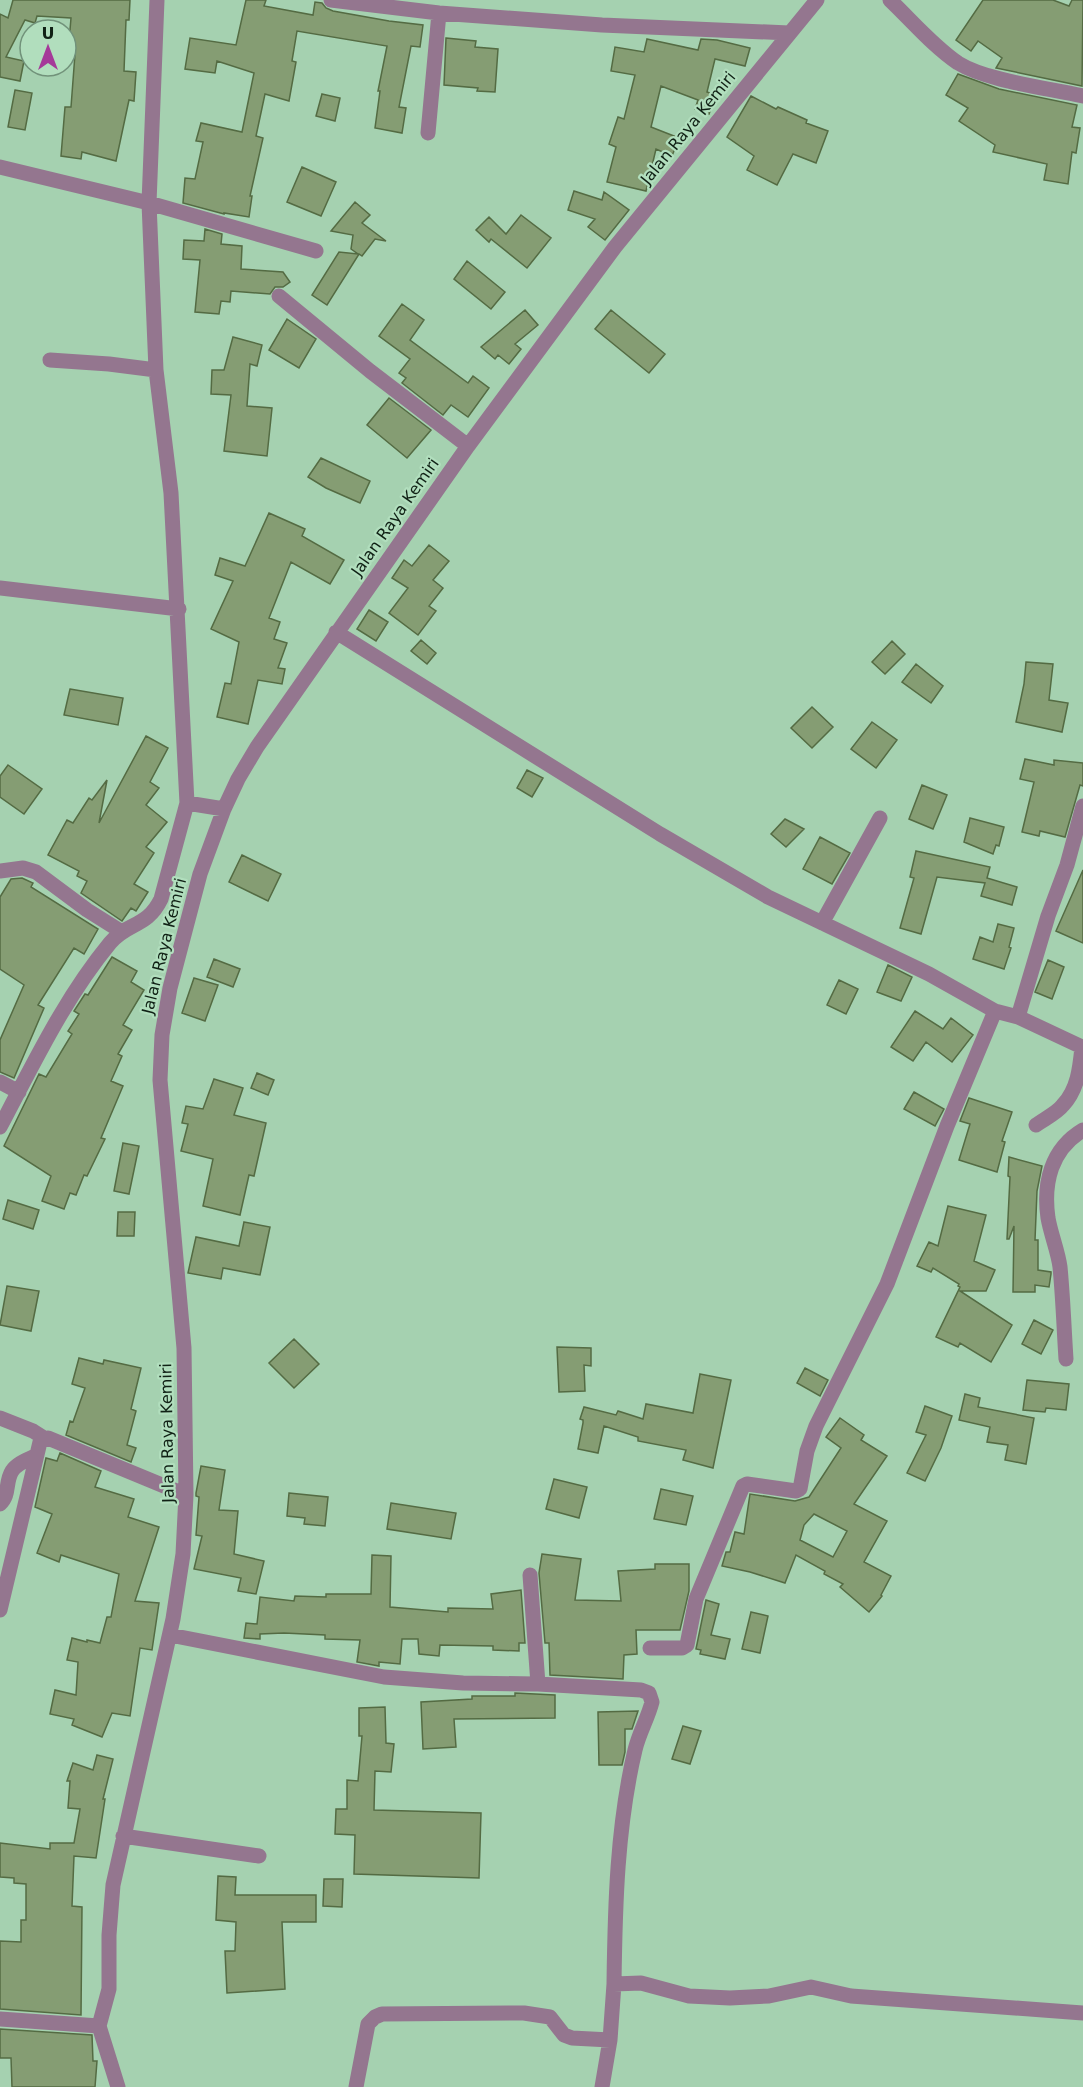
<svg xmlns="http://www.w3.org/2000/svg" width="1083" height="2087" font-family="'DejaVu Sans',sans-serif">
	<style>
		.building { fill: #859d73; stroke: #546b43; stroke-width: 1.5; fill-rule: evenodd }
		.lines { fill: none; stroke-linecap: round; stroke-linejoin: round }
		.minor { stroke: #94768f; stroke-width: 15 }
		.labels { text-anchor: middle; dominant-baseline: central; stroke-width: 4.5; stroke-linejoin: round; paint-order: stroke }
		.street-label { font-size: 16px; fill: #102115; stroke: #b1debd }
	</style>
	<rect width="100%" height="100%" fill="#a5d1b0"/>
	<path class="building" d="M13 0H130L129 20H126L124 71 136 72 134 101 129 100 116 161 82 152 81 159 61 156 65 107H71L75 54H68L71 18 37 16 35 23 25 20 6 57 24 61 20 81 0 77V14L8 18Z
		M246 0H266L264 6 313 15 315 2 322 3 326 8 333 11 389 21 423 25 420 47 411 46 399 107 406 108 402 133 375 128 380 91H378L387 46 297 31 292 61 296 62 289 101 265 94 256 136 263 138 250 196H252L249 217 224 213V214L183 203 185 178 195 179 203 142 196 141 201 123 242 132 254 73 217 61 215 73 185 69 190 38 236 45Z
		M983 0H1053L1069 6 1072 0H1083L1082 86 996 68 1002 58 978 41 971 51 956 40Z
		M446 38 476 41 475 47 498 49 495 92 477 91 478 88 444 85Z
		M647 39 698 50 701 39 717 40 750 48 745 66 715 59 707 92 716 95 709 114 695 109 698 100 661 86 651 127 679 138 672 156 656 149 646 191 607 182 616 147 609 144 618 117 624 119 635 75 611 71 615 47 644 52Z
		M958 74 999 89 1077 105 1072 127 1080 128 1076 153 1072 152 1068 184 1044 180 1047 164 993 152 995 145 959 121 968 108 946 95Z
		M15 90 32 93 25 130 8 127Z
		M322 94 340 98 335 121 316 116Z
		M751 96 776 109 778 107 807 120 806 123 828 131 816 163 793 154 777 185 747 170 754 156 727 137Z
		M302 167 336 182 321 216 287 202Z
		M574 191 602 200 604 192 629 210 605 240 588 227 595 219 568 210Z
		M355 202 370 215 362 223 386 241 375 239 362 256 359 254 327 305 312 295 339 252 358 254 351 249 353 235 331 231Z
		M521 215 551 238 527 268 491 239 489 242 476 230 489 217 506 234Z
		M205 229 222 234 221 244 242 246 241 269 283 272 290 282 283 287H275L270 294 231 291 230 302 221 301 219 314 195 312 200 260 183 259 184 240 204 241Z
		M467 261 505 292 491 309 454 279Z
		M402 304 424 320 410 340 468 383 473 376 489 388 468 417 451 405 443 415 402 383 406 378 399 373 410 359 379 336Z
		M525 310 538 325 515 344 521 349 509 364 498 355 495 359 481 347Z
		M611 310 665 354 649 373 595 329Z
		M287 319 316 339 299 368 269 350Z
		M233 337 262 345 257 366 250 364 247 406 272 408 267 456 224 451 231 395 211 394 212 370H224Z
		M389 398 431 430 407 458 367 425Z
		M321 458 370 481 360 503 326 488 308 477Z
		M269 513 305 529 302 536 344 560 330 584 291 562 269 618 280 622 274 639 287 643 278 668 285 669 282 684 258 680 248 724 217 717 225 683 231 684 239 642 211 629 233 581 215 575 220 558 245 566Z
		M429 545 449 561 433 580 443 588 429 606 436 611 418 635 389 613 408 588 392 578 404 560 412 566Z
		M369 610 388 622 376 641 357 629Z
		M421 640 436 653 427 664 411 651Z
		M892 641 905 654 885 674 872 662Z
		M1026 662 1053 664 1049 700 1068 703 1062 732 1016 722 1024 684Z
		M916 664 943 686 931 703 902 682Z
		M70 689 123 698 118 725 64 715Z
		M812 707 833 727 812 748 791 728Z
		M872 722 897 740 876 768 851 749Z
		M146 736 168 748 150 782 159 788 146 805 167 822 146 847 154 853 134 884 148 892 136 911 131 908 122 921 81 893 87 881 77 876 79 871 48 855 67 820 73 823 89 798 92 800 107 780 99 823Z
		M1025 759 1054 765V760L1083 763V786L1080 785 1065 837 1040 831 1039 836 1022 832 1034 782 1020 779Z
		M8 765 42 789 24 814 0 797V776Z
		M527 770 543 778 532 797 517 788Z
		M922 785 947 795 933 829 909 819Z
		M970 818 1004 827 999 846 996 845 993 854 964 842Z
		M785 819 804 829 786 847 771 834Z
		M820 837 850 853 832 884 803 869Z
		M916 851 990 867 987 878 1017 887 1012 905 981 896 985 883 937 877 921 934 900 928 914 878 910 877Z
		M242 855 281 874 268 901 229 882Z
		M1083 870V943L1056 931Z
		M22 878 33 883 31 887 98 929 84 954 74 948 38 1005 44 1008 14 1078 0 1072V1040L24 985 0 969V897L11 879Z
		M998 924 1014 928 1009 947 1011 948 1004 969 973 959 980 937 993 942Z
		M112 957 137 971 131 982 144 990 123 1025 132 1030 118 1054 122 1056 111 1081 123 1086 101 1138 105 1139 87 1176 84 1175 76 1195 70 1193 64 1209 42 1201 51 1176 4 1146 39 1074 46 1077 72 1034 68 1031 79 1014 74 1011 85 994 88 995Z
		M214 959 240 969 233 987 207 977Z
		M1048 960 1064 967 1052 999 1035 992Z
		M888 965 912 977 901 1001 877 992Z
		M194 978 218 985 205 1021 182 1013Z
		M839 980 858 989 846 1014 827 1005Z
		M915 1011 943 1029 951 1018 973 1035 952 1062 926 1042 913 1061 891 1047Z
		M257 1073 274 1080 268 1095 251 1088Z
		M214 1079 243 1088 234 1115 266 1123 254 1176 249 1175 240 1215 203 1206 213 1159 181 1151 188 1124 182 1123 186 1106 203 1109Z
		M914 1092 944 1109 935 1126 904 1109Z
		M969 1098 1012 1112 1002 1141 1005 1142 997 1172 959 1160 970 1124 960 1121Z
		M123 1143 139 1146 129 1194 114 1191Z
		M1009 1157 1042 1166 1037 1191 1035 1240H1038V1270L1051 1272V1274L1049 1287 1035 1285V1292H1013L1014 1226 1009 1239H1007L1010 1177 1008 1176Z
		M8 1200 39 1210 33 1229 3 1219Z
		M948 1206 986 1215 974 1261 995 1270 986 1291H960L1012 1325 991 1362 960 1343 958 1347 936 1337 960 1287 958 1286 959 1284 933 1268 931 1272 917 1266 929 1242 938 1246Z
		M118 1212H135L134 1236H117Z
		M244 1222 270 1227 260 1275 223 1268 221 1279 188 1273 196 1237 239 1246Z
		M7 1286 39 1291 31 1331 0 1325Z
		M1034 1320 1053 1330 1041 1354 1022 1344Z
		M294 1339 319 1364 294 1388 269 1363Z
		M557 1347 591 1348V1366L584 1365 585 1391 559 1392Z
		M79 1358 103 1364 104 1360 141 1368 131 1409 136 1411 127 1445 136 1448 131 1462 66 1435 70 1421 73 1422 85 1388 72 1384Z
		M805 1368 828 1380 820 1396 797 1383Z
		M700 1374 731 1380 713 1468 683 1460 686 1450 638 1441V1437L604 1426 598 1453 578 1449 583 1423V1420L580 1419 584 1407 616 1415 618 1411 643 1419 646 1404 693 1413Z
		M1027 1380 1069 1384 1066 1410 1046 1408 1045 1412 1023 1410Z
		M965 1394 980 1398 978 1407 1034 1418 1026 1464 1005 1460 1008 1445 987 1442 990 1427 959 1420Z
		M925 1406 952 1416 941 1448 925 1481 907 1473 926 1435 916 1432Z
		M840 1418 864 1435 861 1440 887 1456 854 1504 887 1521 864 1562 891 1576 881 1595 882 1596 869 1612 840 1587 843 1584 824 1574 825 1571 796 1555 785 1583 750 1572 722 1566 726 1552H730L735 1532 744 1534 750 1494 795 1501 809 1497 841 1448 826 1437ZM814 1514 847 1531 833 1557 800 1540 804 1525Z
		M60 1453 101 1471 95 1487 134 1499 128 1517 159 1527 135 1601 159 1603 152 1650 140 1648 130 1716 112 1713 102 1737 72 1725 74 1719 50 1714 55 1690 76 1695 78 1662 67 1660 72 1638 87 1642V1640L100 1643 107 1617H111L119 1574 61 1555 59 1562 37 1553 52 1514 35 1507 46 1458 57 1461Z
		M201 1466 225 1470 219 1510 238 1511 234 1554 264 1561 256 1594 238 1591 241 1578 194 1569 202 1536 196 1535 199 1497 196 1496V1493Z
		M554 1479 587 1487 579 1518 546 1509Z
		M661 1489 693 1496 686 1525 654 1519Z
		M289 1493 328 1497 325 1526 304 1524 305 1518 287 1516Z
		M391 1503 456 1513 451 1539 387 1529Z
		M542 1554 581 1559 575 1600 621 1601 618 1571 655 1569V1564H689V1591L680 1630H636L637 1654 624 1655 623 1679 550 1675 549 1643H545L539 1573Z
		M372 1555 391 1556 390 1607 448 1612V1608L493 1609 491 1594 521 1590 525 1643H519V1651L493 1650V1646L440 1645 439 1656 419 1654 418 1639H402L400 1664 379 1662V1666L357 1662 360 1640 325 1639V1635L284 1633 260 1634V1639L244 1638 246 1623 257 1624 260 1597 294 1601 295 1596 326 1597V1594H371Z
		M706 1600 719 1604 711 1635 730 1639 725 1659 700 1654 701 1650 696 1649Z
		M751 1612 768 1616 760 1653 742 1649Z
		M515 1693 555 1695V1718L454 1719 456 1747 423 1749 421 1702 472 1699V1696H515Z
		M385 1707 386 1743 394 1744 391 1772 375 1771 374 1810 481 1813 479 1878 354 1874 355 1835 335 1834 336 1809H347V1780L358 1781 362 1736H359V1708Z
		M638 1711 632 1729H625V1752L622 1765H599L598 1712Z
		M683 1726 701 1731 690 1764 672 1759Z
		M97 1755 113 1759 103 1799H105L96 1858 74 1856 72 1906 82 1907 81 2015 0 2009V1941L21 1942V1920H26V1884L14 1883V1878L0 1877V1843L50 1849V1843H74L80 1809 68 1808 70 1781H67L73 1763 93 1770Z
		M218 1876 236 1877 235 1895H316V1922H282L285 1989 227 1993 225 1951H235L236 1922 216 1920Z
		M324 1879H343L342 1907 323 1906Z
		M0 2029 92 2035 93 2061H97L95 2087H12L11 2058H0Z"/>
	<g class="lines">
		<path class="minor" d="M331 0 439 13 602 25 789 33
			M890 0C912 21 933 46 958 63 987 81 1048 88 1083 96
			M428 133 439 13
			M0 167 149 203 316 251
			M279 296 370 371 468 446
			M50 360 109 364 156 370
			M0 588 179 609
			M336 632 660 834 768 897 929 974 995 1011 1018 1017 1082 1047C1080 1067 1078 1089 1063 1105 1057 1113 1044 1119 1036 1125
			M187 803 224 809
			M0 871 23 868 36 872 87 910 122 932
			M822 923 880 818
			M1018 1017 1048 916 1067 865 1083 806
			M0 1082 19 1092
			M0 1127C34 1063 64 999 110 943 127 922 147 928 161 899L187 803 171 493 156 370 149 203 157 0
			M1066 1359C1064 1329 1063 1298 1060 1267 1058 1251 1051 1235 1048 1218 1043 1183 1051 1149 1083 1130
			M0 1418 33 1431 44 1438
			M0 1504C10 1495 5 1482 12 1471 17 1463 29 1459 37 1455
			M0 1610 40 1442 48 1438 186 1495
			M170 1635 384 1677 463 1683 535 1684H538L530 1575
			M650 1648H682L687 1645 696 1599 743 1486 747 1484 796 1491 800 1489 807 1451 816 1426 887 1284 947 1126 995 1011
			M538 1684 641 1690 649 1693 652 1702C648 1718 639 1733 635 1750 617 1826 615 1906 614 1984
			M123 1836 259 1856
			M0 2019 99 2026
			M118 2087 99 2026 109 1989V1935L113 1885 173 1619 183 1554 186 1495 184 1348 160 1080 162 1035 170 988 200 874 224 809 238 779 257 747 468 446 615 247 817 0
			M356 2087 368 2024 375 2017 382 2014 524 2013 550 2017 564 2035 572 2038 610 2040
			M602 2087 610 2040 614 1984 641 1983 689 1996 730 1998 769 1996 811 1987 851 1996 1083 2013"/>
	</g>
	<g class="labels">
		<g class="street-label">
			<text transform="translate(688 128) rotate(-51)">Jalan Raya Kemiri</text>
			<text transform="translate(395 517) rotate(-55)">Jalan Raya Kemiri</text>
			<text transform="translate(164 946) rotate(-76)">Jalan Raya Kemiri</text>
			<text transform="translate(167 1433) rotate(-91)">Jalan Raya Kemiri</text>
		</g>
	</g>
	<g transform="translate(48 48)"><circle r="28" fill="#b1debd" stroke="#71927a" stroke-width="1.5"/>
	<path d="M0-4.5L10 22L0 15L-10 22Z" fill="#a53999"/>
	<text y="-9" font-size="16" font-weight="bold" text-anchor="middle" fill="#102115">U</text>
	</g>
</svg>
